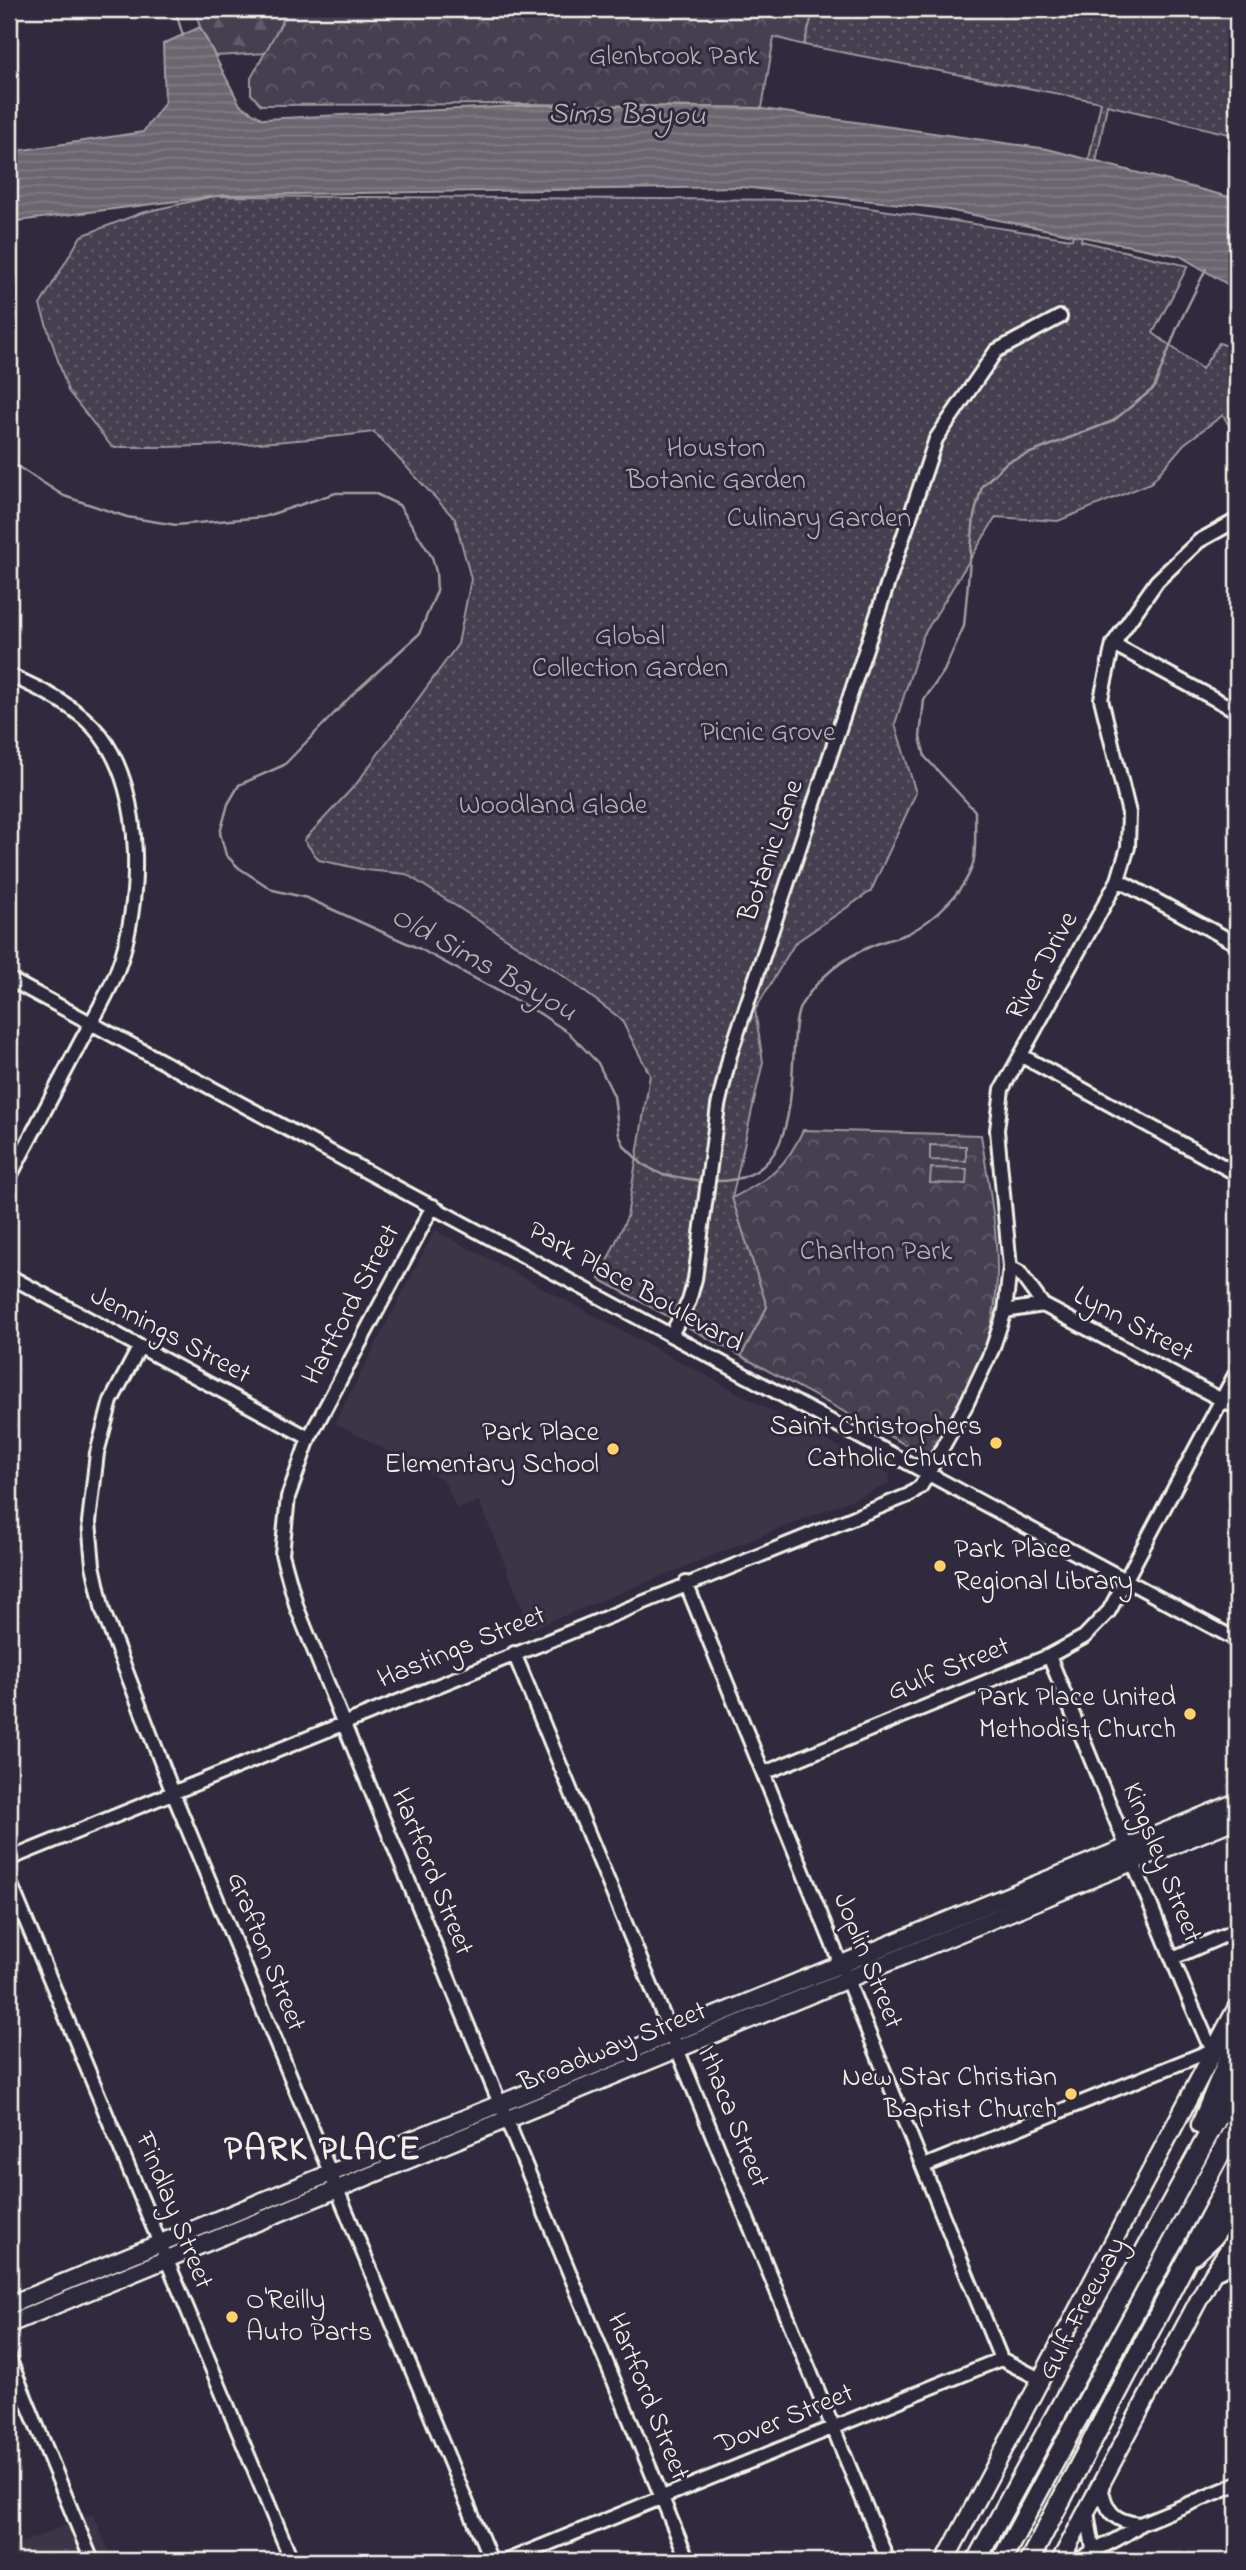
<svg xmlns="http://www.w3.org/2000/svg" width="1246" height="2570" font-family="'Indie Flower',sans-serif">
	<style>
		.built { fill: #3b3647 }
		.forest { fill: url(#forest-firs); stroke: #9c989c; stroke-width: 2 }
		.park { fill: url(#park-crowns); stroke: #9c989c; stroke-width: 2 }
		.garden { fill: url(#garden-dots); stroke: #9c989c; stroke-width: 2 }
		.pitch { fill: #454050; stroke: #9c989c; stroke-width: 2 }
		.water { fill: url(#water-rules); stroke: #a19ea0; stroke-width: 2 }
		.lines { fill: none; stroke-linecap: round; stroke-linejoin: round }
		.stream { stroke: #a19ea0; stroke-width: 2.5 }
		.minor-casing { stroke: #f4f1e8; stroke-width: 18 }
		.major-casing { stroke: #f4f1e8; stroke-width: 21 }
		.highway-casing { stroke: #f4f1e8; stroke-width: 23 }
		.minor { stroke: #2f2a3d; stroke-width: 12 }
		.major { stroke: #2f2a3d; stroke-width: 16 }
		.highway { stroke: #2f2a3d; stroke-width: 18 }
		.poi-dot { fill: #ffd166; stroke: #2f2a3d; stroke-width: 2.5 }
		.labels { text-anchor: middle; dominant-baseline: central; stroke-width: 6; stroke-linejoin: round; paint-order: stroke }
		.park-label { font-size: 28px; fill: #b7b3b3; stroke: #2f2a3d }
		.street-label { font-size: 28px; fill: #f4f1e8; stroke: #2f2a3d }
		.poi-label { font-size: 28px; fill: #f4f1e8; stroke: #2f2a3d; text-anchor: end }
		.water-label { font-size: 30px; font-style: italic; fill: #b6b2b2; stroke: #2f2a3d }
		.district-label { font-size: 35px; font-weight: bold; letter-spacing: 2px; fill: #f4f1e8; stroke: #2f2a3d }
	</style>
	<defs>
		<pattern id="forest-firs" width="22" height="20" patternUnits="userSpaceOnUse" patternTransform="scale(1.75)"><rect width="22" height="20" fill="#454050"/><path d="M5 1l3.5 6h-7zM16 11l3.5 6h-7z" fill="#605c69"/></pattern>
		<pattern id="park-crowns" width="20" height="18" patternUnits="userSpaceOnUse" patternTransform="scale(1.75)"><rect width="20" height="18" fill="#454050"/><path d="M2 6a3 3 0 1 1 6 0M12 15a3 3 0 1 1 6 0" fill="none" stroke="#605c69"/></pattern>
		<pattern id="garden-dots" width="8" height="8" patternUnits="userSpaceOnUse" patternTransform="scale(1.75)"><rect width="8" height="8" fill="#454050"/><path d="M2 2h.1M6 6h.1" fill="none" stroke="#605c69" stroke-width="1.8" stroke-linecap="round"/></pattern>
		<pattern id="water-rules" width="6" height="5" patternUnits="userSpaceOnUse" patternTransform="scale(1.75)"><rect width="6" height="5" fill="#6a6670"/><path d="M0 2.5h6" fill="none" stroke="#807c84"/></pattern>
	</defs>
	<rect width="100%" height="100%" fill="#2f2a3d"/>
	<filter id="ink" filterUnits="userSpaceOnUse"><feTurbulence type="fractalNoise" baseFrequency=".0143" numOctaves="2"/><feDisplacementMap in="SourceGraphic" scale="14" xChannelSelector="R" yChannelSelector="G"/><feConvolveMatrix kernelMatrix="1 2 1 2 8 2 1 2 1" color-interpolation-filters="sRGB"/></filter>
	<g filter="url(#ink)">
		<path class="built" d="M435 1230 891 1475 888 1485 531 1629 479 1501 457 1509 444 1481 335 1423Z
			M93 2514 113 2561H9V2548Z"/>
		<path class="forest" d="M195 9H432L322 50 215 56 200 27Z"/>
		<path class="park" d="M289 9H814L804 45 774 37 762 108 531 104 261 105 251 94V78Z
			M803 1130 981 1135C990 1194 1004 1257 993 1316 984 1366 952 1413 928 1457L741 1356 767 1307 732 1198C769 1179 786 1168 803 1130Z"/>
		<path class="garden" d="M814 9H1237V136L1107 105 1081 241 1188 266 1153 333 1202 369 1219 343 1237 349V439L1223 415 1184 444 1151 483 1058 521 996 517 923 636 895 724 916 793 871 891 795 943 755 1010 763 1062 732 1198 767 1307 741 1356 599 1279 627 1217 650 1075 621 1019 554 969 406 874 366 870 319 860 304 840 357 783 458 644 471 579 455 519 374 432C286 443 200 448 112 447L68 391 40 305 81 236 141 213 214 196 817 200 1072 239 1101 102 804 45Z"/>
		<path class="pitch" d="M930 1145 966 1146V1161L930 1160Z
			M931 1168 967 1169 966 1184 930 1183Z"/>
		<path class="water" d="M200 27 240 105 263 119 538 105 756 108 1048 149 1237 199V290L1180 256 938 208 741 187 225 195 9 222V152L143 132 165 102 163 44Z"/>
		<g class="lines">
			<path class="stream" d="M175 9 183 36
				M9 461 64 496 127 517 176 525 263 517 336 493H374L399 505 432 557 436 572 437 591 419 634 355 692 284 765 239 785 228 804 220 833 226 855 239 868 273 890 307 898 420 949 539 1013 569 1033 598 1063 614 1096 619 1135 625 1147 642 1164 663 1175 703 1181
				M714 1181C793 1183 790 1105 794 1047 795 1034 795 1016 801 1005 818 978 844 957 874 945 885 940 898 938 909 933 934 920 969 888 974 859 976 844 975 827 975 811L925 757 920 737 924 700 944 671 964 626 974 516 982 486 1007 462 1113 421 1154 388 1177 328 1206 269"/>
			<g class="minor-casing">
				<path id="minor" d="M1113 644 1237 711
					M9 675C41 689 79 707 101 736 145 794 142 906 117 971 107 997 91 1022 78 1047 55 1090 32 1134 9 1178
					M1118 880 1237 944
					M9 979 1237 1640
					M1022 1056 1237 1174
					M433 1206 309 1438 288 1497 282 1554 297 1608 343 1722 688 2561
					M1010 1267 1019 1272 1043 1305
					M9 1276 309 1438
					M1005 1311 1043 1305 1237 1408
					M671 1335 689 1301 695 1279 718 1106 730 1055 936 439 996 351 1060 317
					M139 1348 111 1401 97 1453 89 1522 93 1565 103 1611 173 1793 491 2561
					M686 1583 1001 2359
					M514 1653 888 2561
					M764 1773 1049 1656 1084 1637 1109 1611 1237 1371
					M9 1859 909 1495 921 1486 966 1405 992 1350 1005 1311 1010 1267 997 1130 1002 1089 1118 880 1128 847 1129 813 1101 699 1113 644 1157 581 1199 541 1237 520
					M9 1880 292 2561
					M1173 1958 1237 1930
					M924 2166 1215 2049 1207 2040 1183 1985 1049 1656
					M1212 2275 1237 2264
					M9 2358 92 2561
					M1101 2485C1105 2511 1114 2522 1140 2524
					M1087 2512 1095 2561
					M506 2561 1001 2359 1042 2380
					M1077 2561C1097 2547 1122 2540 1140 2524L1237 2484"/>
			</g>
			<g class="major-casing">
				<path id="major" d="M9 2305 1237 1802
					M9 2324 1237 1819
					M945 2561 1237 2007
					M1060 2561 1212 2275 1237 2236"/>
			</g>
			<g class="highway-casing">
				<path id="highway" d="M1201 2125 1237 2038
					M1194 2255 1213 2237 1237 2201
					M976 2561 1237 2082
					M1001 2561 1237 2123
					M1029 2561 1237 2165"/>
			</g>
			<use href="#minor" class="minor"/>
			<use href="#major" class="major"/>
			<use href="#highway" class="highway"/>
		</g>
	</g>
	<g class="poi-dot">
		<circle cx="996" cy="1443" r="7"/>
		<circle cx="613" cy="1449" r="7"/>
		<circle cx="940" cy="1566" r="7"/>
		<circle cx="1190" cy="1714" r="7"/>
		<circle cx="1071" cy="2094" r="7"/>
		<circle cx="232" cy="2317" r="7"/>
	</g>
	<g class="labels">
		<g class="park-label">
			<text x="674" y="57">Glenbrook Park</text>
			<text x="716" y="449">Houston<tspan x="716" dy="32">Botanic Garden</tspan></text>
			<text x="819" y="519">Culinary Garden</text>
			<text x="630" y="637">Global<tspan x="630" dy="32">Collection Garden</tspan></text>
			<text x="768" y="733">Picnic Grove</text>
			<text x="553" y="806">Woodland Glade</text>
			<text x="876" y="1252">Charlton Park</text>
		</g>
		<g class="street-label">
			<text transform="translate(772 851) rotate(-71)">Botanic Lane</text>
			<text transform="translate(1043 966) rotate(-61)">River Drive</text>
			<text transform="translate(635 1288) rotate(29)">Park Place Boulevard</text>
			<text transform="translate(352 1305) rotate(-62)">Hartford Street</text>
			<text transform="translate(1133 1325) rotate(28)">Lynn Street</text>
			<text transform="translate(170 1336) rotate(28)">Jennings Street</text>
			<text transform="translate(462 1648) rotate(-22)">Hastings Street</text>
			<text transform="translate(949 1670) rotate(-22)">Gulf Street</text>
			<text transform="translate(1161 1863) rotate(68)">Kingsley Street</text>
			<text transform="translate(431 1872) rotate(68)">Hartford Street</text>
			<text transform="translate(265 1952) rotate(68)">Grafton Street</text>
			<text transform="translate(867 1961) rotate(68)">Joplin Street</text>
			<text transform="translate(613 2048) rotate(-22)">Broadway Street</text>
			<text transform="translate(732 2117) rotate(68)">Ithaca Street</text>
			<text transform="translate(173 2211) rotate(68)">Findlay Street</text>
			<text transform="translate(1083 2309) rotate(-62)">Gulf Freeway</text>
			<text transform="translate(647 2397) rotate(68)">Hartford Street</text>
			<text transform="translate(785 2420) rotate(-22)">Dover Street</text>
		</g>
		<g class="poi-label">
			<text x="982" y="1427">Saint Christophers<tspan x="982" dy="32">Catholic Church</tspan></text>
			<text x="599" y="1433">Park Place<tspan x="599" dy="32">Elementary School</tspan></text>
			<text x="954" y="1550" text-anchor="start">Park Place<tspan x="954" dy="32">Regional Library</tspan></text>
			<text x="1176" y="1698">Park Place United<tspan x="1176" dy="32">Methodist Church</tspan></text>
			<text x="1057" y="2078">New Star Christian<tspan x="1057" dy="32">Baptist Church</tspan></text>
			<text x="246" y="2301" text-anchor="start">O'Reilly<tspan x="246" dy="32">Auto Parts</tspan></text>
		</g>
		<g class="water-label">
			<text transform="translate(627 116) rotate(1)">Sims Bayou</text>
			<text transform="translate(483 965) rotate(29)">Old Sims Bayou</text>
		</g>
		<g class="district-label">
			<text x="323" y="2150">PARK PLACE</text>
		</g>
	</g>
	<rect width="1246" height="2570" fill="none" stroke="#2f2a3d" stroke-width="35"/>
	<rect x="18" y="18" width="1211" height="2535" fill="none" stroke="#f4f1e8" stroke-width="2.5" filter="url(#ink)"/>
</svg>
